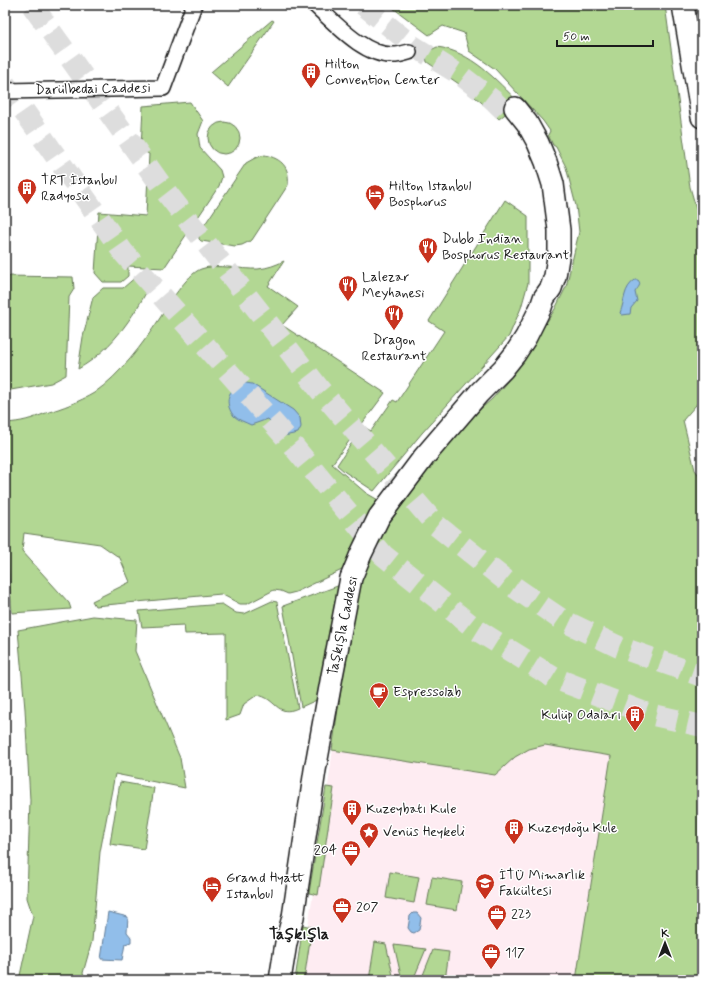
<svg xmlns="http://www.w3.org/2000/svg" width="707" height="985" font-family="Mynerve,sans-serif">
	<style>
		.built { fill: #feecf2 }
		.green { fill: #b2d793; stroke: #677a58 }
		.water { fill: #91beea; stroke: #627d98 }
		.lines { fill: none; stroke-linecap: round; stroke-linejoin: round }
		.secondary-tunnel { stroke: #ddd; stroke-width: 21; stroke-dasharray: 21 10; stroke-linecap: butt }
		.primary-tunnel { stroke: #ddd; stroke-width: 22; stroke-dasharray: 22 11; stroke-linecap: butt }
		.street-casing { stroke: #1c1c1c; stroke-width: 18 }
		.secondary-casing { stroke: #1c1c1c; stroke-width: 24 }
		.street { stroke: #fff; stroke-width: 15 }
		.secondary { stroke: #fff; stroke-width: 21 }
		.labels { text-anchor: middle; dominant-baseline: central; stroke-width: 3; stroke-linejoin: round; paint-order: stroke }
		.poi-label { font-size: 14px; fill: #1c1c1c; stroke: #fff; text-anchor: start }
		.street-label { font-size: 14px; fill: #1c1c1c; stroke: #fff }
		.quarter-label { font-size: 16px; font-weight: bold; fill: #1c1c1c; stroke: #fff }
	</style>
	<rect width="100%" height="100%" fill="#fff"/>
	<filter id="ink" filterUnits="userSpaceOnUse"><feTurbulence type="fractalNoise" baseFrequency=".025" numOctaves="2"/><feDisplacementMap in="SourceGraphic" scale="8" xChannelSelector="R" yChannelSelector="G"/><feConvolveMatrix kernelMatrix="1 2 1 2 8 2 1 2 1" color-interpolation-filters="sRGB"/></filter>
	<g filter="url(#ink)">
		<path class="built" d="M560 540 702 980H300L319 853 342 681Z"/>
		<path class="green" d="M389 5H665L690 187 702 229V398L683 420 695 470 702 479V980H576L611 756 545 745 529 749 515 757 495 775 332 750 342 681 360 581 384 530 459 428 492 399 513 375 555 309 566 287 579 232 576 206 566 167 556 147 553 145 548 135 550 131 543 121 495 69 469 51 464 33 443 26 429 35Z
			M272 20 274 21 228 87 211 72Z
			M437 47C470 51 497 80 519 103L499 119 481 102 459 84 427 62 426 56 429 51Z
			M190 102 203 121 198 134 200 148 220 170 222 177 219 186 164 268 128 266V276L121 282H103L95 273 99 212 146 216 149 154 141 150 143 106Z
			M208 138a16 16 0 1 1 32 0a16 16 0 1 1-32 0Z
			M265 155C282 159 290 167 288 185L252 240 242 245 235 246 201 241 199 239V233L246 163 255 158Z
			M505 200 528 216V283L521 308 509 336 422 433 374 491 345 472 337 465 363 426 371 431 393 400 397 402 444 331 429 321Z
			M284 261 268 286 298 307 282 325 385 393 332 464 366 493 380 501 344 569 296 592 288 594 281 591 274 590 247 604H240L221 594 95 606 92 601 130 582 120 558 100 544 24 533 22 551 69 603 71 609 12 613 5 527V423C22 422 31 419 46 413 62 408 79 402 94 393 121 374 142 345 160 318 168 305 187 274 201 269 216 263 242 270 258 269 268 268 276 265 284 261Z
			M138 275 155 276C137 311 114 349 78 369L83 337 93 297 103 288H123Z
			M5 276 73 277 74 289 69 297 66 375 51 383 5 391V355L8 352 7 301 5 298Z
			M343 584 321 698 301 707 283 606Z
			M272 601 277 602 298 708C276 718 277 698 257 695L244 704 240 715 226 720V633L185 634 184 625 142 627 139 611 222 604 236 613 244 614Z
			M93 616 137 620 135 651 180 758 185 788 115 774 100 852 92 941 83 973 87 980H19L33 916 27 898 30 800 25 709 18 630Z
			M120 782 154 788 144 849 110 844Z
			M326 787 334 788 318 895 309 893Z
			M390 872 419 877 414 903 386 898Z
			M432 877 462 882 457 910 427 905Z
			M303 925 312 927 304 980H295Z
			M375 942 386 944 394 980H369Z
			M394 945 426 949 413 980H402Z
			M433 950 449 952 445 980H421Z"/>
		<path class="water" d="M635 280H638C642 285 638 287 635 292L637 301 631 308 630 314 622 315 620 313C625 301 623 288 635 280Z
			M246 383 252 384 293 410 300 418 301 427 298 433 284 436 268 419 251 425C245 422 238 420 234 416 227 408 225 395 235 388 238 386 243 384 246 383Z
			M108 912 128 917 127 932 131 937V942L125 944 122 960 101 959Z
			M413 913H417L421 918 419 930 414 933 411 932 408 928 410 916Z"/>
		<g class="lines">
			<path class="secondary-tunnel" d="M363 5 412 45 463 77 492 99 507 114"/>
			<path class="primary-tunnel" d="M32 5 163 188 320 390 436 525 514 587 562 620 619 647 702 676
				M5 84 123 252 289 441 383 555 477 630 554 678 645 713 702 726"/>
			<g class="street-casing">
				<path id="street" d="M315 5C335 23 365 57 394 55 399 55 404 53 409 52
					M5 91 163 88 194 5"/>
			</g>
			<g class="secondary-casing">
				<path id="secondary" d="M683 5 702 117
					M280 980 286 943 293 917 315 770 332 676 351 578 361 554 379 517 424 457 479 393 503 369 515 354 526 337 541 307 544 298 551 288 555 276 559 251V230L553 184 546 162 538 143 527 123 515 108"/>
			</g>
			<use href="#street" class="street"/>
			<use href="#secondary" class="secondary"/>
		</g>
	</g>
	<defs>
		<g id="building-pin" transform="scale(1)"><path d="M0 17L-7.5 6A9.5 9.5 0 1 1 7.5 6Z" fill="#c8321e" stroke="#fff"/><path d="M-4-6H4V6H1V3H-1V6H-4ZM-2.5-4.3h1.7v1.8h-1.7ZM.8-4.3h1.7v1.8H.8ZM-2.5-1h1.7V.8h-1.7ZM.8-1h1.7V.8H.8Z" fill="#fff"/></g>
		<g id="hotel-pin" transform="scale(1)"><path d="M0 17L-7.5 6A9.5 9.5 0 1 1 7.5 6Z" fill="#c8321e" stroke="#fff"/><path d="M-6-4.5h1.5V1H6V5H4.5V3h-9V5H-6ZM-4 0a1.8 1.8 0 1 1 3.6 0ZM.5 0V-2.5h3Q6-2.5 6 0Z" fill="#fff"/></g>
		<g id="restaurant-pin" transform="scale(1)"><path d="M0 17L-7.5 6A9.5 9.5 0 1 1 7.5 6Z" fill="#c8321e" stroke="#fff"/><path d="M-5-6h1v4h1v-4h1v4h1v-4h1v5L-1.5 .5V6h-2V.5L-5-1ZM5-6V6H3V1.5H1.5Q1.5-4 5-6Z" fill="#fff"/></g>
		<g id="cafe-pin" transform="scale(1)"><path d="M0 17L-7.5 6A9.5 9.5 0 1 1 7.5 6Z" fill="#c8321e" stroke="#fff"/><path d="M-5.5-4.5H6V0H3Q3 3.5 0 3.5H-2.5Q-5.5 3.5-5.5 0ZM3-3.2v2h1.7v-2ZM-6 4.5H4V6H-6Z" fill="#fff"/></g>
		<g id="sight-pin" transform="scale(1)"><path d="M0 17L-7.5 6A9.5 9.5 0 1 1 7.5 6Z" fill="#c8321e" stroke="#fff"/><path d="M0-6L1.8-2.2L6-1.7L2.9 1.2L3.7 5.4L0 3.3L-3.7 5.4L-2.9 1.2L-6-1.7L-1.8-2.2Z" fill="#fff"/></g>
		<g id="office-pin" transform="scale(1)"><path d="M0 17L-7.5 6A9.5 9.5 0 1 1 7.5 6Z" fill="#c8321e" stroke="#fff"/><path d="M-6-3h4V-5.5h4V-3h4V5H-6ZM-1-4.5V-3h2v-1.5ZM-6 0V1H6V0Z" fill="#fff"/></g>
		<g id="university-pin" transform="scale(1)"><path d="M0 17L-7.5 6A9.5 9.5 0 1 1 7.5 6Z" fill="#c8321e" stroke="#fff"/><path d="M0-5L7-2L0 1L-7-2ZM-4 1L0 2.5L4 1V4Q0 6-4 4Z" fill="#fff"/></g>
	</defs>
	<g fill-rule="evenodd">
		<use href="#building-pin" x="311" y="72"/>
		<use href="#building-pin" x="27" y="188"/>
		<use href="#hotel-pin" x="375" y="194"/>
		<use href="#restaurant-pin" x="428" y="247"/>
		<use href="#restaurant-pin" x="348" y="285"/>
		<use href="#restaurant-pin" x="394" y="314"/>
		<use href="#cafe-pin" x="379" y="692"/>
		<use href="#building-pin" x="635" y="715"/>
		<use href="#building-pin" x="352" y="809"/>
		<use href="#building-pin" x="514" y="828"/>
		<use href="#sight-pin" x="369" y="832"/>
		<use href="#office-pin" x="351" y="850"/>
		<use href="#university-pin" x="485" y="883"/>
		<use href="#hotel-pin" x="212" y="886"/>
		<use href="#office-pin" x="342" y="907"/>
		<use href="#office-pin" x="497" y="914"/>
		<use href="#office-pin" x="491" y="953"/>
	</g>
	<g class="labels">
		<g class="poi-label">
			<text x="325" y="64">Hilton<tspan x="325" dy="16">Convention Center</tspan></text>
			<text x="41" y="180">TRT İstanbul<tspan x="41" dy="16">Radyosu</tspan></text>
			<text x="389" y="186">Hilton Istanbul<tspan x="389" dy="16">Bosphorus</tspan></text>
			<text x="442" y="239">Dubb Indian<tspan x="442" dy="16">Bosphorus Restaurant</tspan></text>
			<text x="362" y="277">Lalezar<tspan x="362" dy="16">Meyhanesi</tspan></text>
			<text x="394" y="340" text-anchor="middle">Dragon<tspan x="394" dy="16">Restaurant</tspan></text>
			<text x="393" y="692">Espressolab</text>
			<text x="621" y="715" text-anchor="end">Kulüp Odaları</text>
			<text x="366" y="809">Kuzeybatı Kule</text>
			<text x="528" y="828">Kuzeydoğu Kule</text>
			<text x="383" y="832">Venüs Heykeli</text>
			<text x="337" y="850" text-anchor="end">204</text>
			<text x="499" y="875">İTÜ Mimarlık<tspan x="499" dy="16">Fakültesi</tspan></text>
			<text x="226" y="878">Grand Hyatt<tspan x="226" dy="16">Istanbul</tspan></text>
			<text x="356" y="907">207</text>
			<text x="511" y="914">223</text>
			<text x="505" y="953">117</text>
		</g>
		<g class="street-label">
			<text transform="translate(93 89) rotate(-1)">Darülbedai Caddesi</text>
			<text transform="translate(343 626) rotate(-78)">Taşkışla Caddesi</text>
		</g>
		<g class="quarter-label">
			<text x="299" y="934">Taşkışla</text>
		</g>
	</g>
	<rect width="707" height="985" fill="none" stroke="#fff" stroke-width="20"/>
	<rect x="10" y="10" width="687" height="965" fill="none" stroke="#1c1c1c" stroke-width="1.5" filter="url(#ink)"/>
	<g transform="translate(665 943)" stroke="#ffffff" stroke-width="3" paint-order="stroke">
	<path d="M0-3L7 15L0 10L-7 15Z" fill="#1c1c1c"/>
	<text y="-6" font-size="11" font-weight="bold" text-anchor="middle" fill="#1c1c1c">K</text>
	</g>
	<path d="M557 40v6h96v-6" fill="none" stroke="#1c1c1c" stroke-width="2"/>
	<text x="563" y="40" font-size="12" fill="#1c1c1c" stroke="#ffffff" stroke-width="3" paint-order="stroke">50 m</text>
</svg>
